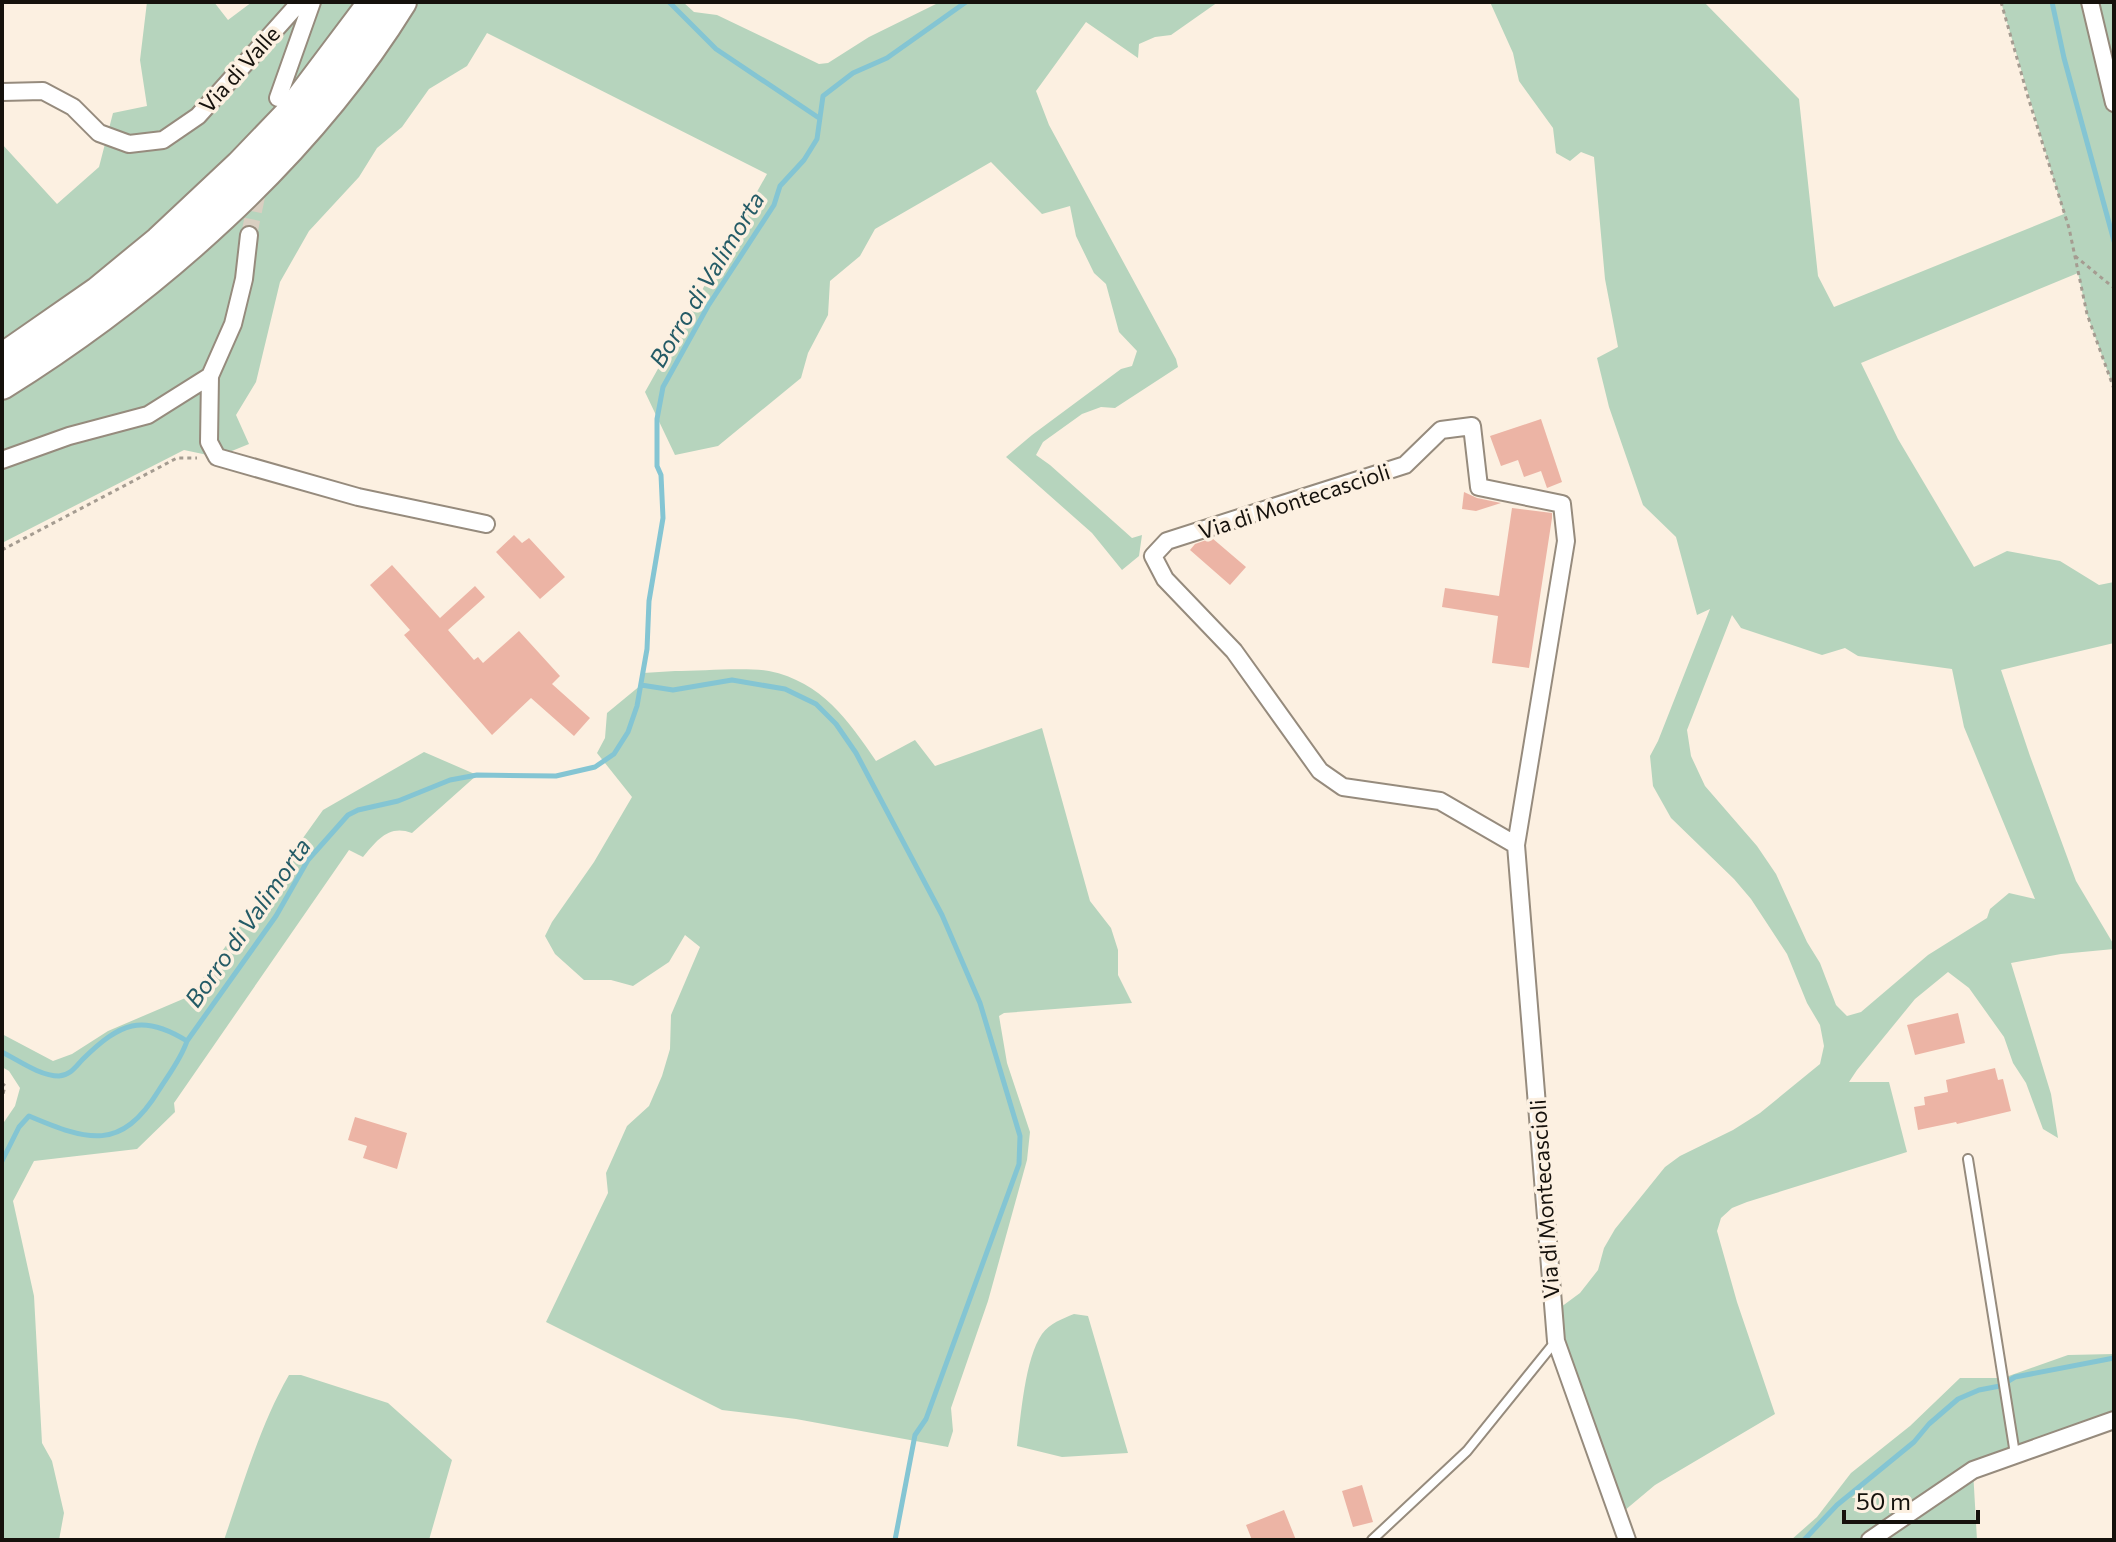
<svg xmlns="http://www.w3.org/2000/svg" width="2116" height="1542" font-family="Commissioner,sans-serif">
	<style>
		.green { fill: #b6d4bd; fill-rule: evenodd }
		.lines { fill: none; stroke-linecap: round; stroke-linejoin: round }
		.stream { stroke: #84c5d3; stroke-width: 5 }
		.building { fill: #ecb4a5 }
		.street-tunnel { stroke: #d9cfc1; stroke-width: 16; stroke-dasharray: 16 8; stroke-linecap: butt }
		.lane-casing { stroke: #968b7d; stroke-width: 12 }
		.street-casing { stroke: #968b7d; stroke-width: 20 }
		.highway-casing { stroke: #968b7d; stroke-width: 32 }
		.path { stroke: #a59c91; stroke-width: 3; stroke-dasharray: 4 4; stroke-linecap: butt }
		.lane { stroke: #fff; stroke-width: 8 }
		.street { stroke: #fff; stroke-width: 16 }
		.highway { stroke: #fff; stroke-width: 28 }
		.labels { text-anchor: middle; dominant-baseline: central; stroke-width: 7; stroke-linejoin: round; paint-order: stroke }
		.street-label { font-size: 22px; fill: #15110c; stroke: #fcf0e1 }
		.water-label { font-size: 24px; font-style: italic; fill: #245b66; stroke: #fcf0e1 }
	</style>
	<rect width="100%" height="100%" fill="#fcf0e1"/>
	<path class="green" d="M147 2H214L228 20 252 2H373L288 115 2 358V144L57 204 99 167 113 113 147 106 140 60Z
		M402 2H683L694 12 717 15 819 64 828 63 869 37 940 2H1218L1171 35 1155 37 1139 44 1138 58 1086 22 1036 91 1049 125 1176 359 1178 367 1115 408 1101 407 1082 414 1043 442 1036 455 1050 465 1132 538 1142 535 1139 556 1122 570 1092 533 1006 457 1032 435 1121 369 1132 366 1137 351 1119 332 1106 284 1094 273 1076 236 1070 206 1042 214 991 162 875 229 860 256 830 281 828 315 808 353 801 378 718 446 675 455 645 392 767 174 487 33 467 66 429 89 402 127 377 148 359 177 309 231 280 282 256 382 236 415 249 444 217 457 184 450 2 543V385Z
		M1490 2H1704L1799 99 1818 276 1834 307 2064 214 2001 2H2114V389L2087 314 2078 273 1861 363 1898 439 1974 567 2007 551 2060 561 2099 585 2114 582V643L2001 670 2030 756 2076 881 2114 945V949L2061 954 2011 963 2051 1094 2058 1138 2043 1129 2026 1083 2013 1063 2004 1037 1969 988 1948 972 1915 999 1857 1070 1849 1082H1889L1907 1152 1747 1202 1732 1208 1721 1218 1717 1231 1737 1302 1775 1414 1655 1485 1618 1516 1556 1341 1561 1307 1580 1293 1598 1270 1604 1248 1615 1229 1665 1167 1680 1156 1733 1130 1760 1113 1820 1064 1824 1046 1820 1025 1807 1003 1787 954 1751 899 1734 879 1671 818 1653 786 1650 756 1658 741 1710 609 1697 615 1676 537 1643 505 1609 407 1597 358 1618 347 1605 279 1594 157 1581 152 1570 161 1556 153 1553 128 1519 81 1513 53ZM1732 615 1741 628 1822 655 1845 648 1858 656 1952 669 1964 727 2035 899 2009 893 1990 909 1987 918 1928 955 1861 1012 1847 1016 1836 1005 1820 963 1807 942 1776 874 1757 846 1705 786 1691 756 1687 730Z
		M675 671C700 671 746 667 769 671 822 682 848 720 876 761L915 740 935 766 1042 728 1090 901 1111 928 1118 950V975L1132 1003 1004 1013 999 1016 1007 1063 1030 1132 1027 1160 988 1301 951 1408 953 1431 948 1447 796 1419 722 1410 546 1322 608 1193 606 1173 627 1126 649 1106 662 1076 670 1049 671 1015 700 947 685 935 669 962 633 986 611 980H584L555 954 545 936 552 922 594 862 632 797 597 753 605 738 607 713 641 685 643 673Z
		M424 752 477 775 412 833C389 824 377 840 363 857L349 850 174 1103 175 1112 137 1149 34 1161 13 1201 34 1296 42 1443 52 1461 64 1513 59 1540H2V1125L15 1106 20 1088 9 1071 2 1067V1034L53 1061 72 1054 108 1031 190 996 323 810Z
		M1074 1314 1088 1316 1128 1453 1062 1457 1017 1446C1021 1416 1025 1358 1042 1334 1050 1323 1062 1319 1074 1314Z
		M2114 1354V1420L1973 1470 1977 1540H1791L1817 1517 1851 1473 1910 1426 1960 1378H2003L2068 1355Z
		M289 1375H301L388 1403 452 1460 429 1540H224C243 1485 260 1425 289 1375Z"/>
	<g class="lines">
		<path class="stream" d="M669 2 716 49 819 118
			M2052 2 2064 58 2114 241
			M641 685 673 690 732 680 785 689 816 704 836 724 856 753 942 915 980 1003 1020 1136 1019 1164 926 1419 915 1435 895 1540
			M2 1052C18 1060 40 1076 59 1076 71 1075 76 1066 83 1059 120 1023 142 1013 187 1041
			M2 1161 19 1127 29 1116C88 1141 121 1152 159 1090 169 1074 181 1059 187 1041L276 916 308 860 348 815 358 810 398 801 450 780 477 775 556 776 595 767 614 754 628 732 637 706 647 649 649 601 663 518 661 475 657 466V419L663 387 708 306 774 205 780 186 804 160 817 139 823 96 853 73 887 58 966 2
			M1804 1540 1837 1505 1914 1442 1929 1424 1958 1399 1979 1390 2000 1386 2015 1377 2114 1358"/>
	</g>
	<path class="building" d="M1541 419 1562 482 1547 488 1541 471 1524 477 1518 460 1501 466 1490 436Z
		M1464 492 1477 498 1501 503 1476 511 1462 509Z
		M1512 508 1552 513V518L1529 668 1492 663 1498 616 1442 607 1445 588 1499 596Z
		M514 535 522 543 529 538 565 577 540 599 496 552Z
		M1212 538 1246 567 1230 585 1190 550 1195 544Z
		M392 565 440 618 475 586 485 597 448 630 474 660 478 657 483 663 519 631 560 676 552 684 590 718 574 736 531 698 492 735 404 635 410 630 370 585Z
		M1958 1013 1965 1043 1915 1055 1907 1025Z
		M1995 1068 1998 1080 2003 1079 2011 1111 1957 1124 1956 1122 1918 1130 1914 1107 1925 1105 1924 1097 1948 1092 1946 1080Z
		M355 1117 407 1133 397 1169 363 1158 367 1146 348 1140Z
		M1362 1485 1373 1522 1353 1527 1342 1491Z
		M1284 1510 1296 1540H1252L1246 1525Z"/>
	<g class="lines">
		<path class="street-tunnel" d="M249 235 260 182"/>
		<g class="lane-casing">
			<path id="lane" d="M1968 1159 2015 1454
				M1372 1540 1467 1451 1555 1342"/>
		</g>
		<g class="street-casing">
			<path id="street" d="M2090 2 2114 103
				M2 92 43 91 73 107 99 133 129 144 163 140 198 116 300 2
				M278 98 312 2
				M210 376 209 442 217 457 358 497 486 524
				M2 460 69 436 148 415 210 376 233 324 244 279 249 235
				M1516 845 1440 801 1343 787 1320 771 1234 651 1165 579 1153 556 1167 541 1405 465 1441 430 1472 426 1479 487 1562 504 1566 541 1516 845 1556 1341 1627 1540
				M1870 1540 1973 1470 2114 1420"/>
		</g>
		<g class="highway-casing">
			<path id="highway" d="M2 358 97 292 159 241 240 165 288 115 373 2
				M2 385C154 290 307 156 402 2"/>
		</g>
		<path class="path" d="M2001 2 2028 97 2069 228 2087 314 2114 389
			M2075 256 2114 288
			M2 550 177 458H197
			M2 1083 5 1086 2 1098"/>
		<use href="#lane" class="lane"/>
		<use href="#street" class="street"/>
		<use href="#highway" class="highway"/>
	</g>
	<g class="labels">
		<g class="street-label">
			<text transform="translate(239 69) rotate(-48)">Via di Valle</text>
			<text transform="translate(1294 501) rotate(-18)">Via di Montecascioli</text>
			<text transform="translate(1544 1199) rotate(-94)">Via di Montecascioli</text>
		</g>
		<g class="water-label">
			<text transform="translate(706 279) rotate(-59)">Borro di Valimorta</text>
			<text transform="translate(247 922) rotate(-55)">Borro di Valimorta</text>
		</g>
	</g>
	<rect width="2116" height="1542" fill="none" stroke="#15110c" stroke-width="8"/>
	<path d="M1844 1510v12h134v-12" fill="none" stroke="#15110c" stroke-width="4"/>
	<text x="1856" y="1510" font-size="24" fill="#15110c" stroke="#fcf0e1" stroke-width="6" paint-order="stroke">50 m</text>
</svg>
